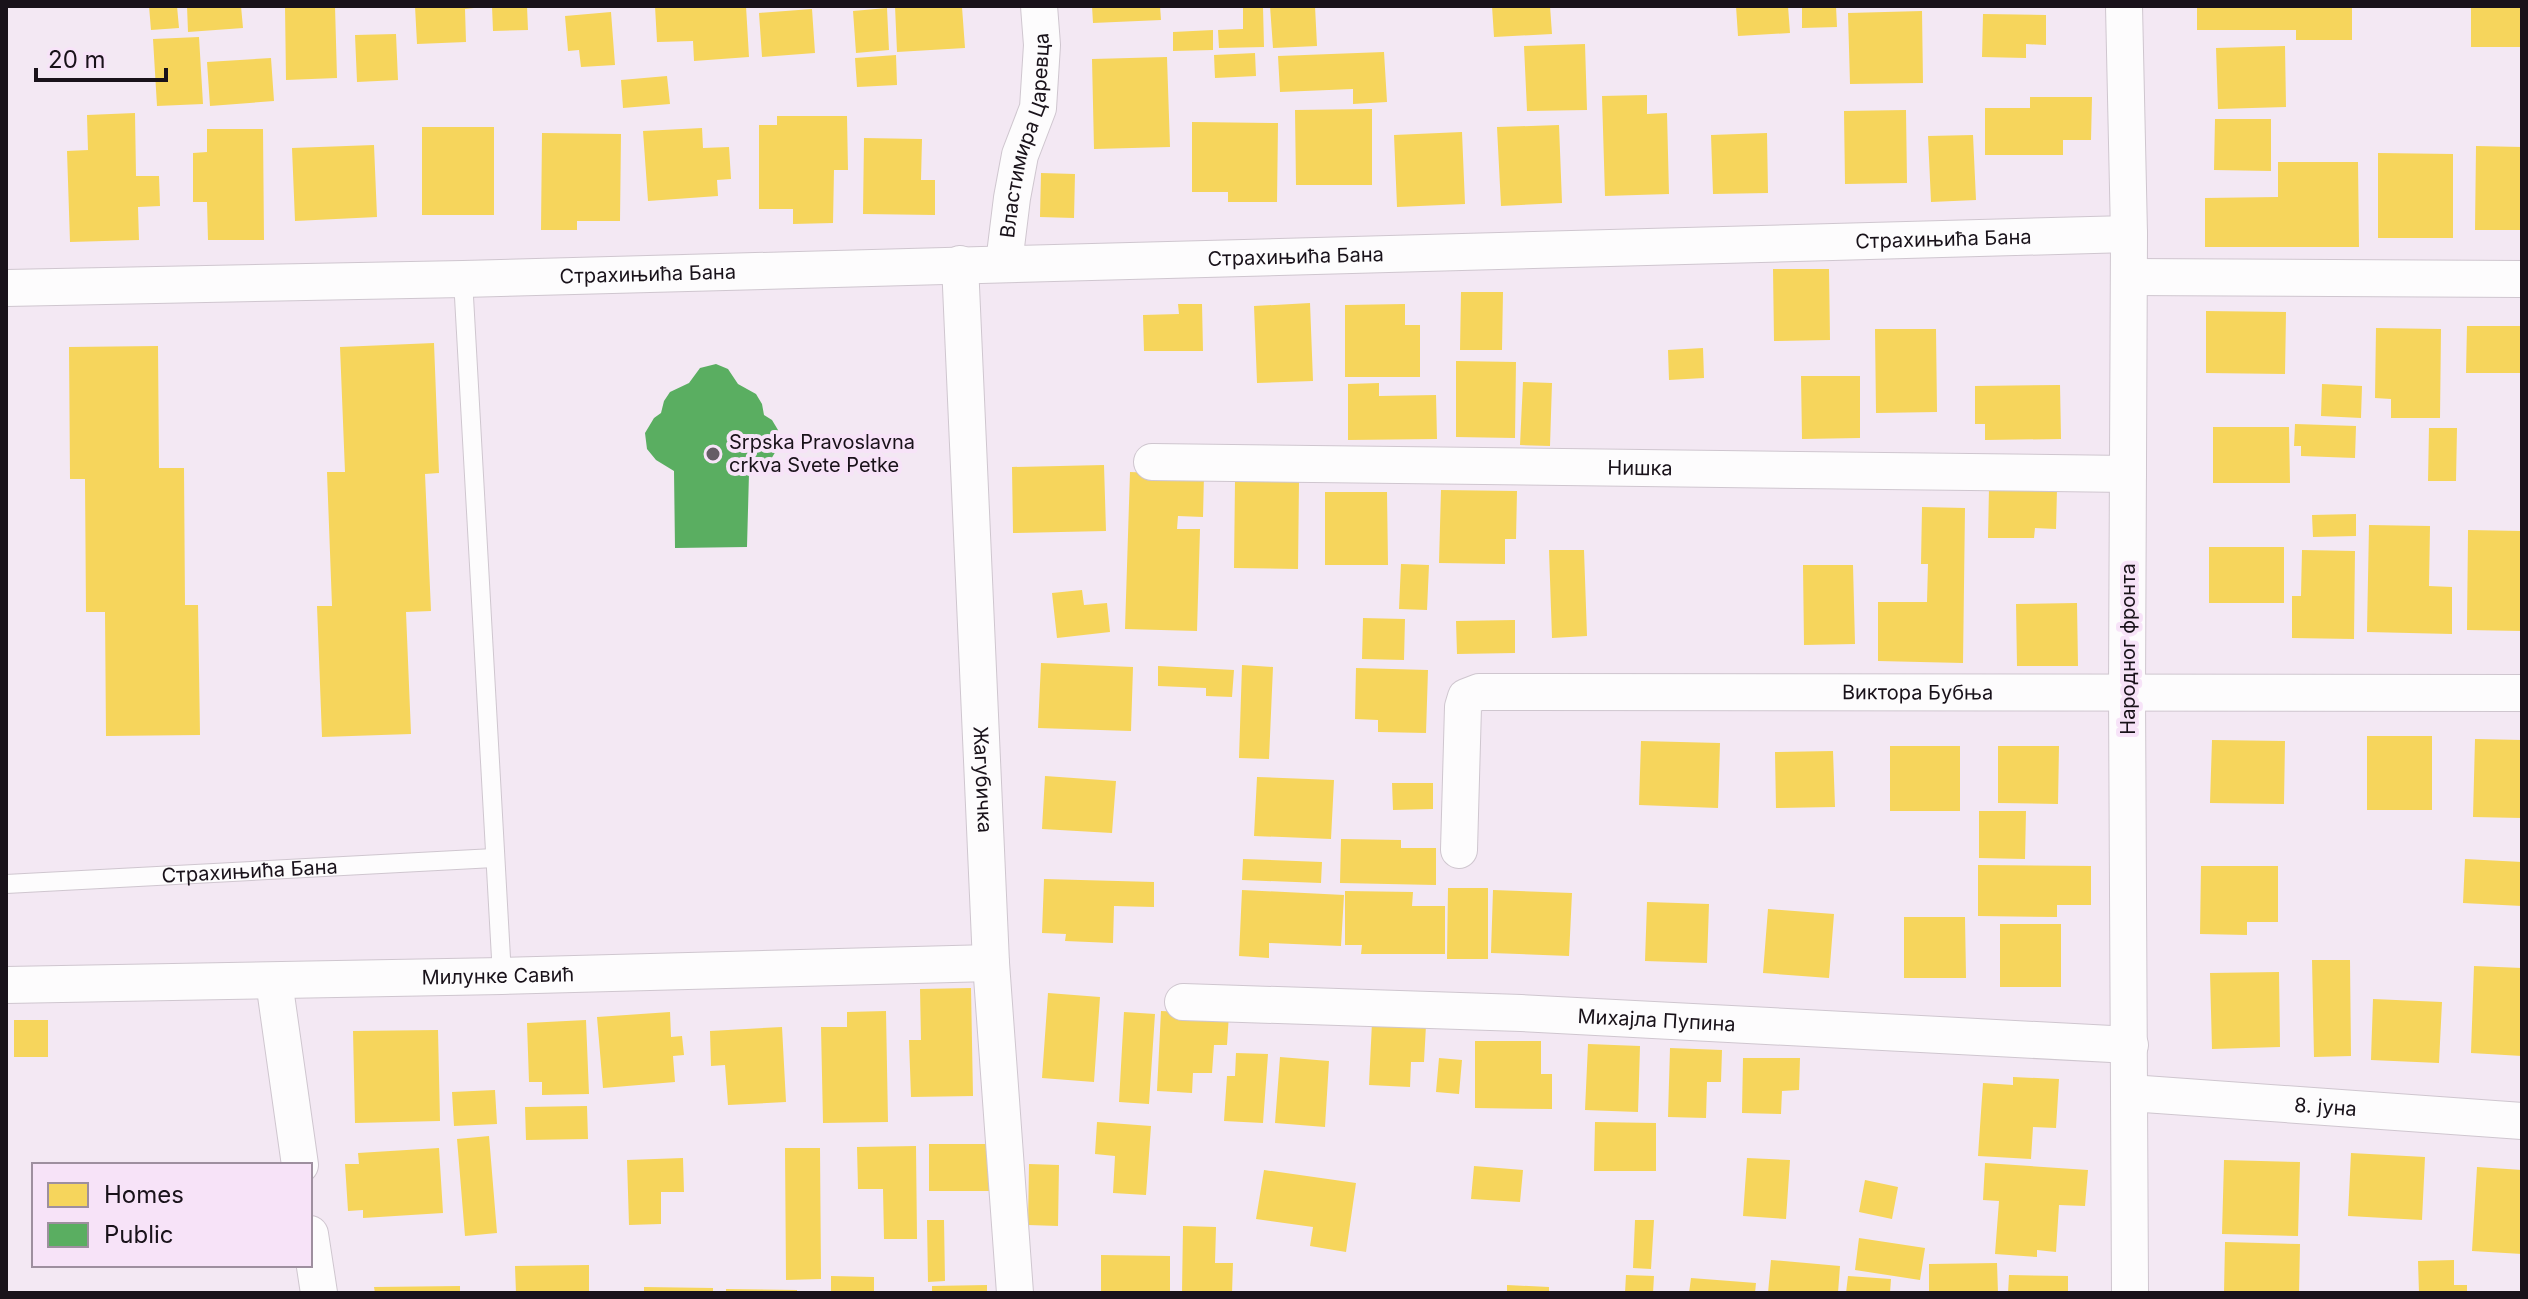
<svg xmlns="http://www.w3.org/2000/svg" width="2528" height="1299" font-family="Inter,sans-serif">
	<style>
		.homes { fill: #f6d55c }
		.public { fill: #5aae61 }
		.lines { fill: none; stroke-linecap: round; stroke-linejoin: round }
		.service-casing { stroke: #cfc6cf; stroke-width: 20 }
		.minor-casing { stroke: #cfc6cf; stroke-width: 38 }
		.service { stroke: #fdfcfd; stroke-width: 18 }
		.minor { stroke: #fdfcfd; stroke-width: 36 }
		.poi-dot { fill: #655d66; stroke: #f7e3f8; stroke-width: 3 }
		.labels { text-anchor: middle; dominant-baseline: central; stroke-width: 8; stroke-linejoin: round; paint-order: stroke }
		.street-label { font-size: 20px; fill: #19121a; stroke: #f7e3f8 }
		.poi-label { font-size: 20px; fill: #19121a; stroke: #f7e3f8; text-anchor: start }
	</style>
	<rect width="100%" height="100%" fill="#f3e8f3"/>
	<path class="homes" d="M149 6H177L179 28 151 30Z
		M187 6H241L243 28 188 32Z
		M285 6H335L337 78 286 80Z
		M415 6H474V8L465 9 466 42 417 44Z
		M492 6H527L528 30 493 31Z
		M655 6H746L749 57 694 61 693 41 657 42Z
		M895 6 962 7 965 48 897 52Z
		M1092 6H1160L1161 20 1093 23Z
		M1270 6H1315L1317 46 1273 48Z
		M1492 6H1550L1552 34 1494 37Z
		M1736 6H1788L1790 33 1738 36Z
		M1802 6H1836L1837 27 1802 28Z
		M2197 6H2352V40H2296V30H2197Z
		M2471 6H2522V47H2471Z
		M1263 7 1264 47 1219 48 1218 30 1243 29V8Z
		M887 8 889 50 856 53 853 11Z
		M812 9 815 53 762 57 759 13Z
		M1922 11 1923 83 1850 84 1848 13Z
		M611 12 615 65 581 67 579 50 568 51 565 16Z
		M1983 14 2046 15V45L2026 44V58L1982 57Z
		M1213 30V50L1173 51V32Z
		M396 34 398 80 357 82 355 35Z
		M199 37 203 104 157 106 153 39Z
		M1585 44 1587 110 1527 111 1524 46Z
		M2285 46 2286 107 2218 109 2216 48Z
		M1384 52 1387 102 1353 104V89L1280 92 1278 56Z
		M1255 53 1256 76 1215 78 1214 55Z
		M896 55 897 85 857 87 855 58Z
		M1167 57 1170 147 1094 149 1092 59Z
		M271 58 274 101 210 106 207 62Z
		M667 76 670 104 623 108 621 80Z
		M1647 95V114L1667 113 1669 194 1605 196 1602 96Z
		M2030 97H2092L2091 140H2063V155H1985V108H2030Z
		M1372 109V185H1296L1295 110Z
		M1906 110 1907 183 1845 184 1844 111Z
		M135 113 136 176H159L160 206 138 207 139 240 70 242 67 151 88 150 87 115Z
		M777 116H847L848 170H834L833 223 793 224V209H759V125H777Z
		M2215 119H2271V171L2214 170Z
		M1192 122 1278 123 1277 202H1228V192H1192Z
		M1559 125 1562 203 1501 206 1497 127Z
		M422 127H494V215H422Z
		M702 128 703 148 729 147 731 179 717 180 718 196 648 201 643 131Z
		M207 129H263L264 240H208L207 202H193V153L207 152Z
		M1462 132 1465 204 1397 207 1394 135Z
		M542 133 621 134 620 221H577V230H541Z
		M1767 133 1768 193 1713 194 1711 135Z
		M1973 135 1976 200 1931 202 1928 136Z
		M864 138 922 139 921 180H935V215L863 214Z
		M374 145 377 217 295 221 292 148Z
		M2476 146 2522 147V230H2475Z
		M2378 153 2453 154V238H2378Z
		M2278 162H2358L2359 247H2205V198L2278 197Z
		M1041 173 1075 174 1074 218 1040 217Z
		M1773 269H1829L1830 340 1774 341Z
		M1461 292H1503L1502 350H1460Z
		M1310 303 1313 381 1257 383 1254 306Z
		M1178 304H1202L1203 351H1144L1143 315 1179 314Z
		M1405 304V325H1420V377H1345V305Z
		M2206 311 2286 312 2285 374 2206 373Z
		M2467 326H2522V373H2466Z
		M2376 328 2441 329 2440 418H2391V399L2375 398Z
		M1875 329H1936L1937 412 1876 413Z
		M434 343 439 473 425 474 431 611 406 612 411 734 322 737 317 606H332L327 472H345L340 347Z
		M158 346 159 468H184L185 605H198L200 735 106 736 105 612H86L85 479H70L69 347Z
		M1703 348 1704 378 1669 380 1668 350Z
		M1456 361 1516 362 1515 438 1456 437Z
		M1801 376H1860V438L1802 439Z
		M1523 382 1552 383 1550 446 1520 445Z
		M1379 383V396L1436 395 1437 439 1348 440V384Z
		M2322 384 2362 386 2361 418 2321 416Z
		M2060 385 2061 439 1985 440V424H1975V386Z
		M2295 424 2356 426 2355 458 2301 456V446H2294Z
		M2213 427H2289L2290 483H2213Z
		M2429 428H2457L2456 481H2428Z
		M1104 465 1106 531 1013 533 1012 467Z
		M1130 472 1204 475 1203 517 1178 516 1177 529H1200L1197 631 1125 629Z
		M1235 481 1299 482 1298 569 1234 568Z
		M1989 488 2057 489 2056 529 2035 528 2034 538H1988Z
		M1441 490 1517 491 1516 539H1505V564L1439 563Z
		M1325 492H1387L1388 565H1325Z
		M1922 507 1965 508 1963 663 1878 661V602H1927L1928 564H1921Z
		M2356 514V536L2313 537 2312 515Z
		M2369 525 2430 526 2429 586 2452 587V634L2367 632Z
		M2468 530 2522 531V631L2467 630Z
		M2209 547H2284V603H2209Z
		M1549 550H1584L1587 636 1552 638Z
		M2302 550 2355 551 2354 639 2292 638V596H2301Z
		M1401 564 1429 565 1427 610 1399 609Z
		M1803 565H1853L1855 644 1804 645Z
		M1082 590 1084 605 1107 603 1110 632 1057 638 1052 593Z
		M2077 603 2078 666H2017L2016 604Z
		M1363 618 1405 619 1404 660 1362 659Z
		M1515 620V653L1457 654 1456 621Z
		M1041 663 1133 667 1131 731 1038 728Z
		M1242 665 1273 667 1269 759 1239 758Z
		M1158 666 1234 670 1232 697 1206 696V688L1158 686Z
		M1356 668 1428 670 1426 733 1378 732V720L1355 719Z
		M2367 736H2432V810H2367Z
		M2475 739 2522 740V818L2473 817Z
		M2212 740 2285 741 2284 804 2210 803Z
		M1641 741 1720 743 1718 808 1639 805Z
		M1890 746H1960V811H1890Z
		M1998 746H2059L2058 804 1998 803Z
		M1833 751 1835 807 1776 808 1775 752Z
		M1045 776 1116 781 1112 833 1042 829Z
		M1257 777 1334 780 1331 839 1254 836Z
		M1392 783H1433V809L1393 810Z
		M1979 811H2026L2025 859 1979 858Z
		M1341 839 1401 840V848H1436V885L1340 883Z
		M1243 859 1322 862 1321 883 1242 880Z
		M2465 859 2522 862V906L2463 903Z
		M1978 865 2091 866V905H2057V917L1978 916Z
		M2201 866H2278V922H2247V935L2200 934Z
		M1044 879 1154 882V907L1114 906 1113 943 1065 941 1066 934 1042 933Z
		M1448 888H1488V959H1447Z
		M1242 890 1344 895 1341 946 1269 943V958L1239 956Z
		M1493 890 1572 893 1569 956 1491 953Z
		M1345 891 1413 892 1412 906H1445V954H1361L1362 945H1345Z
		M1647 902 1709 904 1707 963 1645 961Z
		M1768 909 1834 914 1829 978 1763 973Z
		M1904 917H1965L1966 978H1904Z
		M2000 924H2061V987H2000Z
		M2312 960H2350L2351 1056 2314 1057Z
		M2474 966 2522 968V1056L2471 1053Z
		M2279 972 2280 1047 2212 1049 2210 973Z
		M971 988 973 1096 911 1097 909 1040H921L920 989Z
		M1048 993 1100 997 1094 1082 1042 1078Z
		M2373 999 2442 1002 2439 1063 2371 1060Z
		M886 1011 888 1122 823 1123 821 1027H847V1012Z
		M1161 1011 1229 1014 1227 1045H1214L1212 1073H1193L1192 1093 1157 1091Z
		M670 1012 671 1037 682 1036 684 1055 673 1056 675 1082 603 1088 597 1017Z
		M1124 1012 1155 1014 1149 1104 1119 1102Z
		M14 1020H48V1057H14Z
		M586 1020 589 1094 542 1095V1082H529L527 1023Z
		M1372 1022 1426 1025 1424 1062H1411L1410 1087 1369 1085Z
		M782 1027 786 1102 728 1105 725 1065 711 1066 710 1031Z
		M438 1030 440 1121 355 1123 353 1031Z
		M1475 1041H1541V1074H1552V1109L1475 1108Z
		M1588 1044 1640 1046 1638 1112 1585 1110Z
		M1670 1048 1722 1050 1721 1082H1707L1706 1118 1668 1117Z
		M1236 1053 1268 1054 1263 1123 1224 1121 1227 1076H1235Z
		M1280 1057 1329 1061 1325 1127 1275 1123Z
		M1439 1058 1462 1060 1459 1094 1436 1092Z
		M1743 1058H1800L1799 1090 1782 1091 1781 1114 1742 1113Z
		M2013 1077 2059 1079 2056 1128 2033 1127 2031 1159 1978 1156 1983 1083 2013 1085Z
		M495 1090 497 1124 454 1126 452 1092Z
		M587 1106 588 1139 526 1140 525 1107Z
		M1097 1122 1151 1126 1146 1195 1113 1193 1115 1156 1095 1154Z
		M1595 1122 1656 1123V1171H1594Z
		M489 1136 497 1233 465 1236 457 1139Z
		M929 1144H1002V1191H929Z
		M916 1146 917 1239H884L883 1189H858L857 1147Z
		M439 1148 443 1213 363 1218V1210L348 1211 345 1164H359L358 1153Z
		M785 1148H820L821 1279 786 1280Z
		M2351 1153 2425 1157 2422 1220 2348 1216Z
		M683 1158 684 1192H661V1224L629 1225 627 1160Z
		M1747 1158 1790 1160 1786 1219 1743 1216Z
		M2224 1160 2300 1162 2298 1236 2222 1234Z
		M1985 1163 2088 1170 2085 1206 2059 1205 2056 1252 2037 1250V1257L1995 1254 1999 1201 1983 1200Z
		M1029 1164 1059 1165 1058 1226 1028 1225Z
		M1474 1166 1523 1170 1520 1202 1471 1199Z
		M2477 1167 2522 1170V1254L2472 1251Z
		M1264 1170 1356 1183 1346 1252 1310 1246 1313 1227 1256 1219Z
		M1865 1180 1898 1187 1892 1219 1859 1212Z
		M927 1220H944L945 1281 928 1282Z
		M1635 1220H1654L1651 1269 1633 1268Z
		M1183 1226 1216 1227 1215 1263H1233L1232 1293H1182Z
		M1859 1238 1925 1248 1920 1280 1855 1270Z
		M2225 1242 2300 1244 2299 1293H2224Z
		M1101 1255 1170 1256V1293H1101Z
		M1771 1260 1840 1266 1838 1293H1768Z
		M2454 1260V1285H2467V1293H2419L2418 1261Z
		M1997 1263 1998 1293H1929V1264Z
		M589 1265V1293H516L515 1266Z
		M1626 1275 1654 1276 1653 1293H1625Z
		M2009 1275 2068 1276V1293H2008Z
		M831 1276 874 1277V1293H831Z
		M1848 1276 1891 1279 1890 1293H1846Z
		M1691 1278 1756 1283 1755 1293H1689Z
		M987 1285V1293H932V1286Z
		M1507 1285 1549 1287V1293H1507Z
		M460 1286V1293H375L374 1287Z
		M644 1287 713 1288V1293H644Z
		M726 1289 797 1290V1293H726Z"/>
	<path class="public" d="M716 364 728 369 738 384 756 394 762 404 764 415 772 420 778 430 780 444 770 461 749 473 747 547 675 548 674 471 656 460 647 449 645 433 654 418 661 413 664 401 670 392 689 383 700 368Z"/>
	<g class="lines">
		<g class="service-casing">
			<g id="service">
				<path d="M463 279 502 976"/>
				<path id="s1" d="M6 884 494 858"/>
			</g>
		</g>
		<g class="minor-casing">
			<g id="minor">
				<path d="M2124 6 2129 234 2127 693 2130 1293"/>
				<path id="s2" d="M1004 263 1012 198 1020 155 1038 108 1042 45 1039 6"/>
				<path id="s3" d="M960 264 991 963 1015 1293"/>
				<path d="M2129 277 2522 279"/>
				<path id="s4" d="M6 288 463 279 2129 234"/>
				<path id="s5" d="M1152 462 2128 474"/>
				<path id="s6" d="M1459 850 1463 707 1466 697 1479 692 2522 693"/>
				<path d="M274 981 300 1165"/>
				<path id="s7" d="M6 985 502 976 991 963"/>
				<path id="s8" d="M1183 1002 1521 1013 2130 1045"/>
				<path id="s9" d="M2130 1093 2522 1121"/>
				<path d="M310 1234 319 1293"/>
			</g>
		</g>
		<use href="#service" class="service"/>
		<use href="#minor" class="minor"/>
	</g>
	<circle class="poi-dot" cx="713" cy="454" r="8"/>
	<g class="labels">
		<g class="street-label">
			<text stroke="none"><textPath href="#s2" startOffset="130">Властимира Царевца</textPath></text>
			<text stroke="none"><textPath href="#s4" startOffset="1938">Страхињића Бана</textPath></text>
			<text stroke="none"><textPath href="#s4" startOffset="1290">Страхињића Бана</textPath></text>
			<text stroke="none"><textPath href="#s4" startOffset="642">Страхињића Бана</textPath></text>
			<text stroke="none"><textPath href="#s5" startOffset="488">Нишка</textPath></text>
			<text transform="translate(2128 649) rotate(-90)">Народног фронта</text>
			<text stroke="none"><textPath href="#s6" startOffset="606">Виктора Бубња</textPath></text>
			<text stroke="none"><textPath href="#s3" startOffset="516">Жагубичка</textPath></text>
			<text stroke="none"><textPath href="#s1" startOffset="244">Страхињића Бана</textPath></text>
			<text stroke="none"><textPath href="#s7" startOffset="492">Милунке Савић</textPath></text>
			<text stroke="none"><textPath href="#s8" startOffset="474">Михајла Пупина</textPath></text>
			<text stroke="none"><textPath href="#s9" startOffset="196">8. јуна</textPath></text>
		</g>
		<g class="poi-label">
			<text x="729" y="442">Srpska Pravoslavna<tspan x="729" dy="23">crkva Svete Petke</tspan></text>
		</g>
	</g>
	<rect width="2528" height="1299" fill="none" stroke="#19121a" stroke-width="16"/>
	<rect x="32" y="1163" width="280" height="104" fill="#f7e3f8" stroke="#9e8f9f" stroke-width="2"/>
	<rect x="48" y="1183" width="40" height="24" fill="#f6d55c" stroke="#9e8f9f" stroke-width="2"/>
	<text x="104" y="1203" font-size="24" fill="#19121a">Homes</text>
	<rect x="48" y="1223" width="40" height="24" fill="#5aae61" stroke="#9e8f9f" stroke-width="2"/>
	<text x="104" y="1243" font-size="24" fill="#19121a">Public</text>
	<path d="M36 68v12h130v-12" fill="none" stroke="#19121a" stroke-width="4"/>
	<text x="48" y="68" font-size="24" fill="#19121a" stroke="#f7e3f8" stroke-width="6" paint-order="stroke">20 m</text>
</svg>
